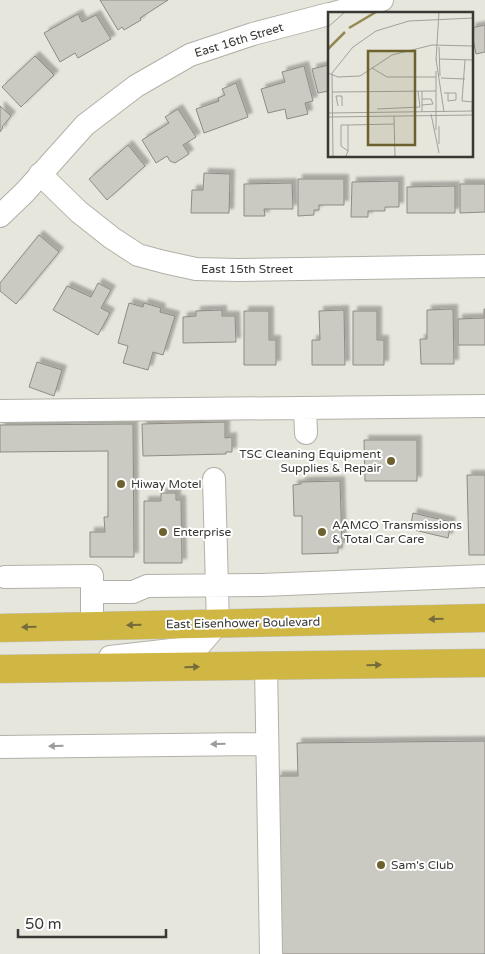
<svg xmlns="http://www.w3.org/2000/svg" width="485" height="954" font-family="'Varela Round',sans-serif">
	<style>
		.building { fill: #cbcac2; stroke: #8d8b84; filter: url(#shadow) }
		.lines { fill: none; stroke-linecap: round; stroke-linejoin: round }
		.minor-casing { stroke: #b2b0a8; stroke-width: 24 }
		.highway-casing { stroke: #c3c3c2; stroke-width: 29 }
		.minor { stroke: #fff; stroke-width: 22 }
		.highway { stroke: #d0b744; stroke-width: 28 }
		.oneway { fill: #756b3b }
		.oneway2 { fill: #9c9c9a }
		.poi-dot { fill: #6d622f; stroke: #fff; stroke-width: 2 }
		.labels { text-anchor: middle; dominant-baseline: central; stroke-width: 4; stroke-linejoin: round; paint-order: stroke }
		.street-label { font-size: 12px; fill: #383835; stroke: #fff }
		.poi-label { font-size: 12px; fill: #383835; stroke: #fff; text-anchor: start }
		.inset-river { fill: none; stroke: #948956; stroke-width: 2.5 }
		.inset-road { fill: none; stroke: #a1a09a; stroke-width: 1 }
		.view { fill: #6d622f; fill-opacity: 0.15; stroke: #6d622f; stroke-width: 2.5 }
		.inset-edge { fill: none; stroke: #383835; stroke-width: 2.5 }
	</style>
	<defs>
		<filter id="shadow"><feDropShadow dx="4.5" dy="-4.5" stdDeviation="1" flood-color="#0004"/></filter>
	</defs>
	<rect width="100%" height="100%" fill="#e7e6dd"/>
	<path class="building" d="M100 0H168L140 18 141 20 124 30 122 27 118 30Z
		M78 14 82 22 96 15 111 39 78 58 75 53 60 62 44 33Z
		M485 25V52L476 54 471 28Z
		M35 56 54 75 21 107 2 87Z
		M329 65V91L318 93 312 69Z
		M304 66 313 101 305 103 308 114 287 119 285 109 268 113 261 89 285 82 282 72Z
		M236 83 248 117 204 133 196 109 219 101 218 98 225 95 222 89Z
		M0 106 11 116 2 127 3 128 0 132Z
		M178 109 196 137 183 145 189 154 175 163 170 161 167 156 156 163 142 140 169 123 165 117Z
		M128 145 145 166 107 200 89 179Z
		M204 173 230 174 229 213H191L192 190H203Z
		M298 179H344V205H319V210H314V215L298 216Z
		M399 181V207H385V211H368V217H351L352 182Z
		M292 183 293 209H264L265 216H244V184Z
		M460 184H485V212L460 213Z
		M455 186V213H407V187Z
		M39 235 59 252 16 304 0 291V283Z
		M98 283 111 290 101 308 110 313 98 335 53 310 67 286 91 297Z
		M129 303 143 307 144 303 161 308 160 312 175 316 163 355 153 352 148 370 123 363 128 346 118 343Z
		M453 309 454 364H421L420 339H427V310Z
		M484 309H485V345H458V319L484 318Z
		M222 310V316H235L236 342 183 343V317L196 316V311Z
		M344 310 345 365H312V340H320L319 311Z
		M244 311H269V340H276V365H244Z
		M353 311H377V340H384V365H353Z
		M37 362 62 370 54 396 29 387Z
		M225 422V438L232 437V452H226V454L143 456 142 424Z
		M133 424 134 557H90V532H105L104 517H108V451L0 452V425Z
		M364 440H417V481H365Z
		M467 475H485V555H469Z
		M340 481 342 547H338V553L302 554V516H294L293 485 301 484V482Z
		M161 493H176V500H181L182 563H144V501H161Z
		M413 513 451 522 448 538 410 529Z
		M485 741V954H279L277 776H298L297 743Z"/>
	<g class="lines">
		<g class="minor-casing">
			<path id="minor" d="M330 14 382 0
				M40 174 79 212 112 238 138 255 164 262 196 269 238 270 485 266
				M0 216 25 192 85 125 136 86 190 55 253 34 329 14
				M305 408 306 433
				M0 411 485 406
				M5 577 92 576V626
				M93 592H133L147 586 262 585 485 576
				M110 657 198 647 218 624 214 479
				M266 666 271 954
				M0 747 267 744"/>
		</g>
		<g class="highway-casing">
			<path id="highway" d="M0 628 485 618
				M0 669 485 663"/>
		</g>
		<use href="#minor" class="minor"/>
		<use href="#highway" class="highway"/>
	</g>
	<defs><path id="oneway-solid" d="M-6-.8H1V-3.2L6.5 0L1 3.2V.8H-6Z" transform="scale(1.25)"/></defs>
	<g class="oneway">
		<use href="#oneway-solid" transform="translate(436 619) rotate(179)"/>
		<use href="#oneway-solid" transform="translate(134 625) rotate(179)"/>
		<use href="#oneway-solid" transform="translate(29 627) rotate(179)"/>
		<use href="#oneway-solid" transform="translate(374 665) rotate(-1)"/>
		<use href="#oneway-solid" transform="translate(192 667) rotate(-1)"/>
	</g>
	<g class="oneway2">
		<use href="#oneway-solid" transform="translate(218 744) rotate(179)"/>
		<use href="#oneway-solid" transform="translate(56 746) rotate(179)"/>
	</g>
	<g class="poi-dot">
		<circle cx="391" cy="461" r="5"/>
		<circle cx="121" cy="484" r="5"/>
		<circle cx="163" cy="532" r="5"/>
		<circle cx="322" cy="532" r="5"/>
		<circle cx="381" cy="865" r="5"/>
	</g>
	<g class="labels">
		<g class="street-label">
			<text transform="translate(239 40) rotate(-17)">East 16th Street</text>
			<text x="247" y="269">East 15th Street</text>
			<text transform="translate(243 623) rotate(-1)">East Eisenhower Boulevard</text>
		</g>
		<g class="poi-label">
			<text x="381" y="454" text-anchor="end">TSC Cleaning Equipment<tspan x="381" dy="14">Supplies &amp; Repair</tspan></text>
			<text x="131" y="484">Hiway Motel</text>
			<text x="332" y="525">AAMCO Transmissions<tspan x="332" dy="14">&amp; Total Car Care</tspan></text>
			<text x="173" y="532">Enterprise</text>
			<text x="391" y="865">Sam's Club</text>
		</g>
	</g>
	<g transform="translate(328 12)">
		<rect width="145" height="145" fill="#e7e6dd"/>
		<path class="inset-river" d="M21 16 48 0M0 37 17 20"/>
		<path class="inset-road" d="M0 15 17 0M111 35 112 64M108 47 116 100M112 47 145 48M108 48 111 0M137 48 134 89 145 90M44 56 59 65H108M0 61 10 65 32 64 64 43 104 33 145 34M113 66 137 67M4 80 108 79M116 81H128V88L120 89V81M94 93 105 92 103 87H94M10 94 8 84H14V94M49 97 92 95 90 79M144 99 145 73M94 100V79M0 101 145 99M103 102 111 141M66 104 67 145M0 105 145 103M20 113 66 112M111 114V132M108 118V59M18 144 20 139V113H13V134L20 139M5 145 4 61 25 35 48 19 81 9 145 6"/>
		<path class="view" d="M40 39H87V133H40Z"/>
		<rect width="145" height="145" class="inset-edge"/>
	</g>
	<path d="M18 929v8h148v-8" fill="none" stroke="#383835" stroke-width="2.5"/>
	<text x="25" y="929" font-size="15" fill="#383835" stroke="#ffffff" stroke-width="4" paint-order="stroke">50 m</text>
</svg>
